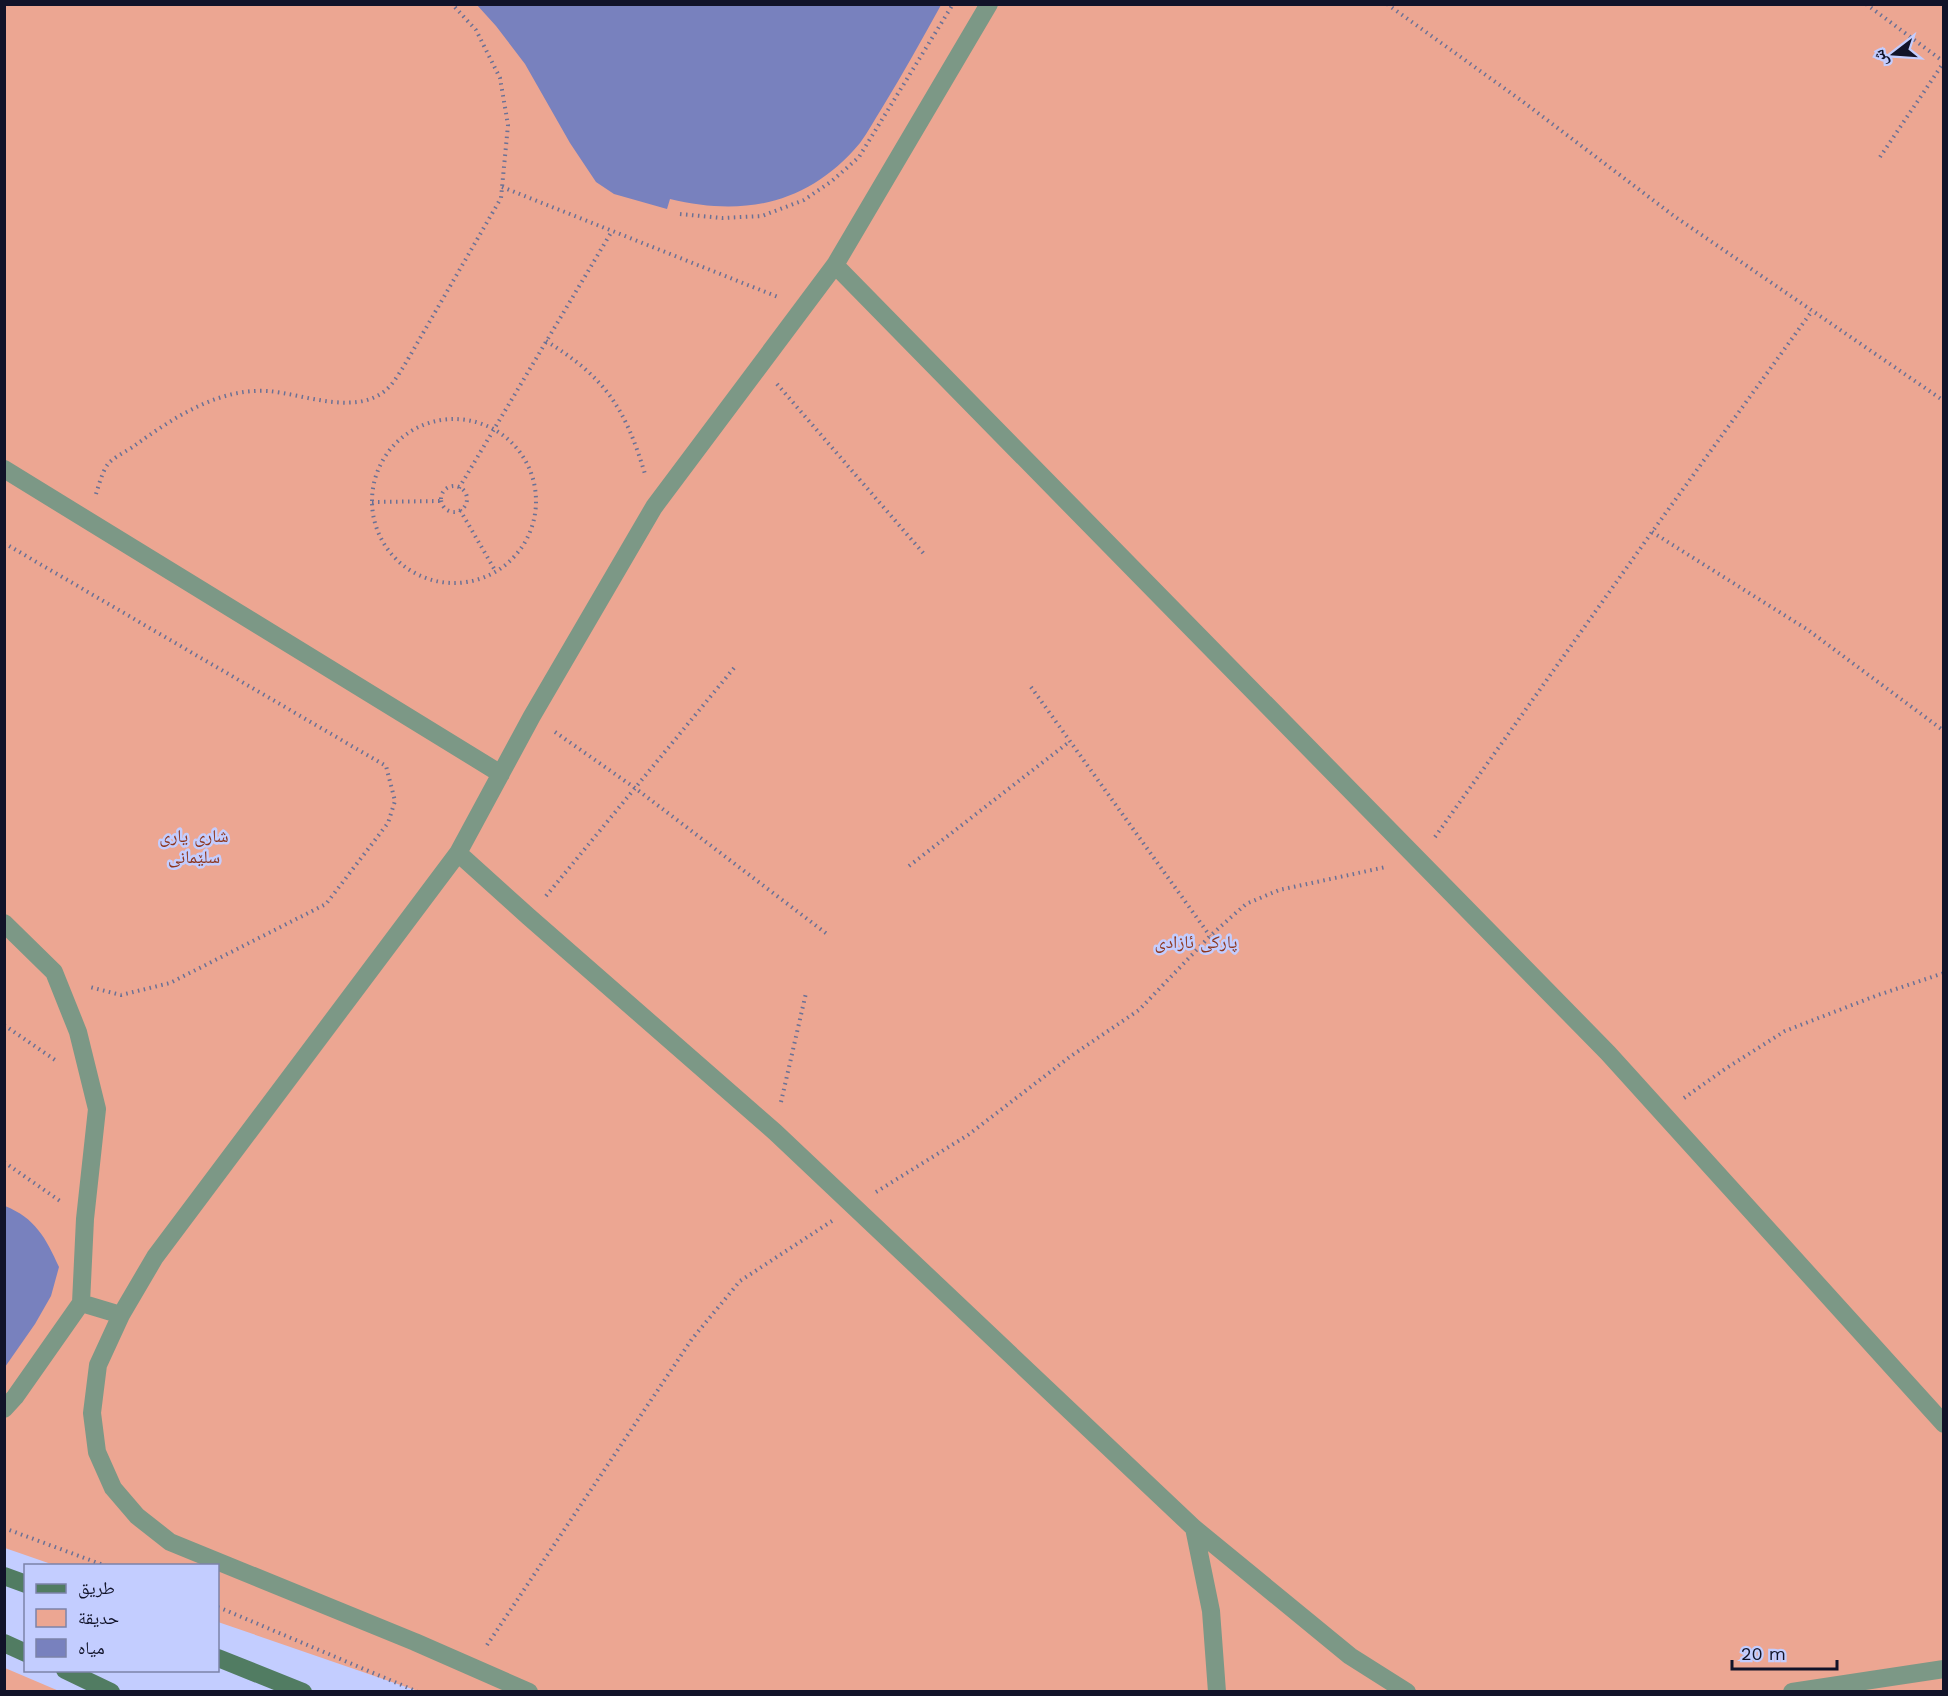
<svg xmlns="http://www.w3.org/2000/svg" width="1948" height="1696" font-family="'Work Sans','Noto Naskh Arabic',sans-serif">
	<style>
		.green { fill: #eca692 }
		.water { fill: #7881be }
		.lines { fill: none; stroke-linecap: round; stroke-linejoin: round }
		.path { stroke: #6b7195; stroke-width: 4; stroke-dasharray: 1.5 4.5; stroke-linecap: butt }
		.street { stroke: #7c9886; stroke-width: 18 }
		.secondary { stroke: #517c62; stroke-width: 18 }
		.labels { text-anchor: middle; dominant-baseline: central; stroke-width: 5; stroke-linejoin: round; paint-order: stroke }
		.park-label { font-size: 18px; fill: #8d371f; stroke: #c3cdff }
	</style>
	<rect width="100%" height="100%" fill="#c3cdff"/>
	<path class="green" d="M5 5H1943V1691H418L218 1622V1566L54 1565 5 1548Z
		M5 1668 59 1691H5Z"/>
	<path class="water" d="M477 5H941C922 39 903 74 882 108 875 119 868 132 860 143 809 204 745 217 670 199L667 209 614 194 596 182 570 143 525 64 496 26Z
		M5 1206C35 1218 46 1238 59 1267L51 1296 35 1324 5 1367Z"/>
	<g class="lines">
		<path class="path" d="M1387 4 1522 101 1674 216 1944 401
			M1866 4 1944 62
			M1880 157 1944 62
			M502 187 778 297
			M680 214 722 218 762 216 804 200 832 181 859 157 953 4
			M546 341C606 378 625 408 645 474
			M777 384 924 554
			M372 501a82 82 0 1 1 164 0a82 82 0 1 1-164 0Z
			M441 499a13 13 0 1 1 26 0a13 13 0 1 1-26 0Z
			M459 488 612 231
			M96 494C99 485 102 472 108 464 114 457 127 451 134 446 173 418 218 388 268 391 305 394 361 419 391 385 396 379 400 372 404 366L501 198 508 125 500 78 476 30 452 4
			M372 502 441 501
			M460 510 496 572
			M1652 532 1808 630 1944 731
			M4 543 386 766 395 801 388 823 326 904 170 983 121 995 90 987
			M1031 687 1210 936
			M555 732 635 788 827 934
			M1435 837 1652 532 1812 311
			M909 866 1069 742
			M546 896 734 668
			M4 1025 58 1062
			M1684 1098 1725 1069 1785 1031 1878 995 1944 973
			M781 1102 806 993
			M4 1162 60 1201
			M876 1192 968 1135 1071 1056 1139 1010 1210 936 1246 904 1279 890 1386 867
			M4 1528 106 1566
			M218 1607 418 1692
			M487 1645 692 1339 740 1281 832 1221"/>
		<path class="street" d="M835 265 1608 1053 1944 1424
			M4 469 501 774
			M458 853 529 917 775 1132 1194 1528 1350 1656 1407 1692
			M4 923 54 972 78 1032 97 1109 85 1219 81 1303
			M4 1409 15 1397 81 1303 121 1315
			M1194 1528 1211 1611 1217 1692
			M529 1692 415 1642 170 1542 137 1516 113 1488 97 1452 92 1413 98 1365 121 1315 155 1257 458 853 532 716 654 507 835 265 989 4
			M1792 1692 1944 1669"/>
		<path class="secondary" d="M4 1576 26 1584
			M4 1643 26 1653
			M218 1658 303 1692
			M65 1670 111 1692"/>
	</g>
	<g class="labels">
		<g class="park-label">
			<text x="194" y="835">شاری یاری<tspan x="194" dy="21">سلێمانی</tspan></text>
			<text x="1196" y="941">پارکی ئازادی</text>
		</g>
	</g>
	<rect width="1948" height="1696" fill="none" stroke="#111329" stroke-width="12"/>
	<rect x="24" y="1564" width="195" height="108" fill="#c3cdff" stroke="#7c83a9" stroke-width="1.5"/>
	<rect x="36" y="1584" width="30" height="9" fill="#517c62" stroke="#7c83a9" stroke-width="1.5"/>
	<text x="78" y="1594" font-size="18" fill="#111329">طريق</text>
	<rect x="36" y="1609" width="30" height="18" fill="#eca692" stroke="#7c83a9" stroke-width="1.5"/>
	<text x="78" y="1624" font-size="18" fill="#111329">حديقة</text>
	<rect x="36" y="1639" width="30" height="18" fill="#7881be" stroke="#7c83a9" stroke-width="1.5"/>
	<text x="78" y="1654" font-size="18" fill="#111329">مياه</text>
	<g transform="translate(1894 54) rotate(253)" stroke="#c3cdff" stroke-width="4.5" paint-order="stroke">
	<path d="M0-4.5L10 22L0 15L-10 22Z" fill="#111329"/>
	<text y="-9" font-size="16" font-weight="bold" text-anchor="middle" fill="#111329">ش</text>
	</g>
	<path d="M1732 1660v9h105v-9" fill="none" stroke="#111329" stroke-width="3"/>
	<text x="1741" y="1660" font-size="18" fill="#111329" stroke="#c3cdff" stroke-width="4.5" paint-order="stroke">20 m</text>
</svg>
